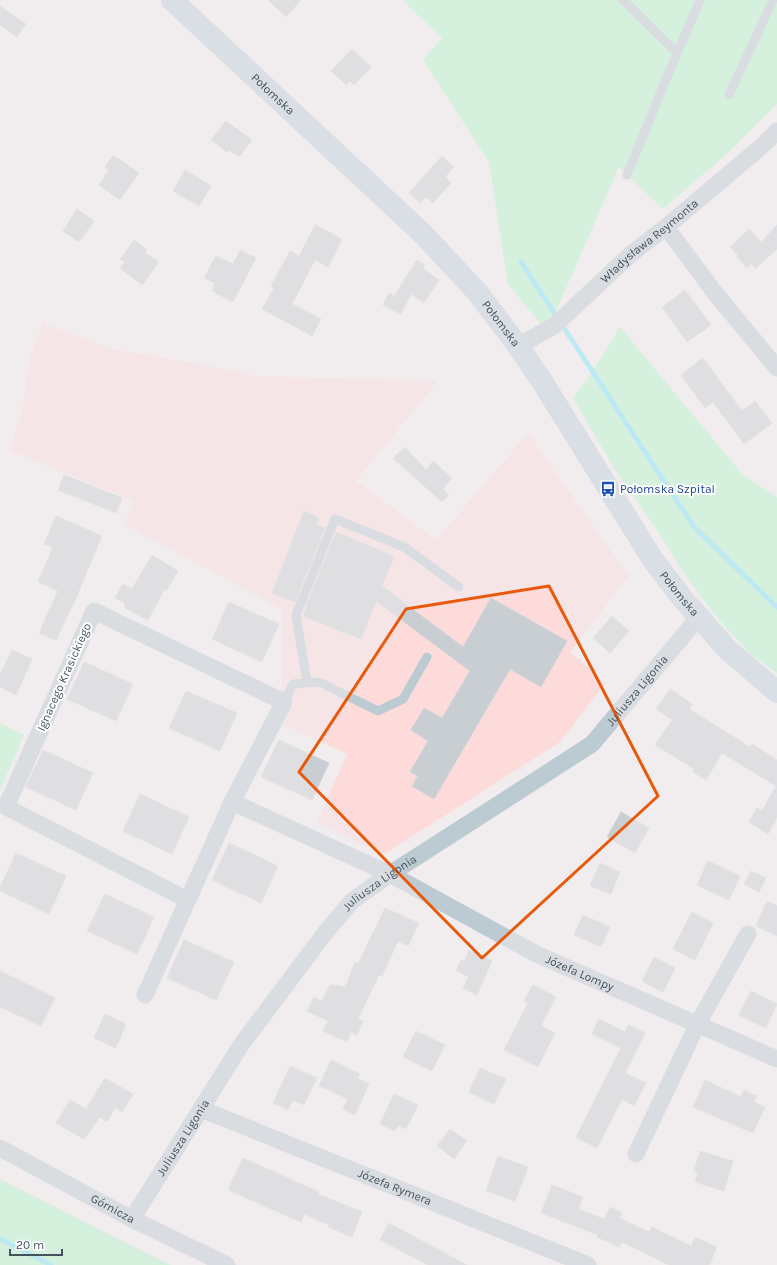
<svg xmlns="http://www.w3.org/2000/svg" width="777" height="1265" font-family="Karla,sans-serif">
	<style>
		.medical { fill: #fddbdb }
		.green { fill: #b6f4c9 }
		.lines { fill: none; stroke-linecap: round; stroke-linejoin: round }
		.stream { stroke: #7fe7f5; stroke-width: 5 }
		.building { fill: #c9ced3; stroke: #d1d4da }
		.lane { stroke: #bccad2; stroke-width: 9 }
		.street { stroke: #bccad2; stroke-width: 17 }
		.secondary { stroke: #becdd9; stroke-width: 22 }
		.marked { fill: none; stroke: #e8590c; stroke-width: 3; stroke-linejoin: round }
		.labels { text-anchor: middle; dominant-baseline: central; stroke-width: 4; stroke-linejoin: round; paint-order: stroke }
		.street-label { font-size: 12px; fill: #44535d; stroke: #fff }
		.transit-label { font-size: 12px; fill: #164399; stroke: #fff; text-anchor: start }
	</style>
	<rect width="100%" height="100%" fill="#f1edee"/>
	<path class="medical" d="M43 323 112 349 227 369 256 376 438 381 356 481 436 540 529 432 537 446 629 576 570 652 605 683 560 742 386 853H378L317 822 347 754 281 724 283 610 124 524 134 501 10 451 23 406 30 357Z"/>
	<path class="green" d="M402 0H777V104L729 152 663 209 619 167 547 332 508 284 489 162 423 60 442 38Z
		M620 327 742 474 777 497V673L750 654 713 613 681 569 655 527 615 470 573 398 591 374Z
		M0 723 24 735 0 790Z
		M0 1179 171 1265H0Z"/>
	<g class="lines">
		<path class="stream" d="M521 262 694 527 777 607
			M0 1239 51 1265"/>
	</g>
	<path class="building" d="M268 0H301L286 17Z
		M0 6 26 24 17 37 0 25Z
		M352 49 371 67 354 85 350 81 346 85 331 71Z
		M226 121 252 140 239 157 229 150 227 152 211 140Z
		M113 155 139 173 120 200 99 185 109 170 105 167Z
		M442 156 454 167 445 177 451 183 433 203 426 197 420 203 409 193Z
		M185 170 211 186 199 206 173 191Z
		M77 209 94 221 79 242 63 231Z
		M315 225 342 239 328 267 315 260 292 304 321 319 312 336 262 309 274 288 271 286 290 251 299 256Z
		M777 225V249L755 269 751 264 747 268 737 257 738 255 730 247 749 229 761 242Z
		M134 240 147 250 145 253 159 262 142 285 120 268 125 262 120 259Z
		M240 250 256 258 233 302 212 291 215 283 204 278 216 256 233 264Z
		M417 260 425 265 423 269 439 280 424 303 411 294 401 314 383 305 389 293 394 296Z
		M685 290 711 325 687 342 662 307Z
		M703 358 742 411 755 401 772 423 744 444 713 402 705 408 681 375Z
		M405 447 426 470 433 461 452 478 443 489 449 495 442 502 393 458Z
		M64 475 122 498 116 513 58 490Z
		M304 511 319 518 317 525 325 528 295 602 272 593Z
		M56 516 102 536 76 598 56 640 39 633 58 591 38 582 53 547 44 544Z
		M336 532 394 556 382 586 463 647 491 598 567 641 541 687 510 669 434 799 412 786 418 776 410 772 428 741 411 730 424 708 442 718 470 671 376 601 361 639 303 616 307 607 306 606Z
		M152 555 178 571 166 591 164 590 148 620 125 608 124 603 115 598 123 584 132 589Z
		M229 602 279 624 262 662 212 639Z
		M612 616 629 631 610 653 593 638Z
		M12 650 32 659 16 695 0 687V675Z
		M84 662 133 684 116 721 67 699Z
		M670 689 692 704 689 709 750 747 752 744 777 760V817L768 834 749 822 757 808 762 811 776 786 722 753 706 780 693 772 694 769 655 745 672 720 656 709Z
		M186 691 237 713 220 751 169 728Z
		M279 740 329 763 312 800 261 777Z
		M43 750 93 773 76 810 26 787Z
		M140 794 189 817 172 854 123 831Z
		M621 812 649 828 635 853 607 837Z
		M229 843 278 866 261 903 212 880Z
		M16 853 66 876 49 914 0 891V887Z
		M708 861 740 876 729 900 697 885Z
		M600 863 620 872 611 894 590 886Z
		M751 871 766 878 759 892 744 884Z
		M105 894 154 917 137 954 87 931Z
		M767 901 777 906V936L756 926Z
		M385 908 419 923 408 946 398 941 382 976 379 975 358 1019 363 1021 357 1035 351 1032 347 1042 323 1031 328 1021 307 1011 314 997 322 1001 330 985 341 986 345 988 355 962 358 964Z
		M692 912 713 923 695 960 673 949Z
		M583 915 610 927 601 947 574 935Z
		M184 940 234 962 216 1000 167 978Z
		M469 950 492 961 477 995 463 988 469 977 456 971 461 960 465 961Z
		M654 957 675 968 663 992 642 981Z
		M0 971 55 998 41 1026 0 1007Z
		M533 985 556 997 541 1026 555 1033 538 1067 504 1050 528 1003 524 1001Z
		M751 991 777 1004 766 1028 739 1015Z
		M105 1014 126 1024 116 1048 94 1038Z
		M599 1019 625 1032 629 1025 645 1033 625 1073 646 1083 634 1106 622 1099 597 1148 576 1137 621 1048 592 1034Z
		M416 1031 445 1045 432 1071 403 1057Z
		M331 1060 360 1074 358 1079 369 1084 355 1115 343 1109 348 1099 319 1086Z
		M290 1066 317 1078 304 1105 293 1100 288 1110 273 1103Z
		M480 1068 506 1079 494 1104 469 1092Z
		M105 1078 133 1094 122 1112 115 1108 107 1122 100 1117 84 1139 56 1123 70 1100 86 1109Z
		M705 1080 741 1097 744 1090 757 1096 754 1102 765 1107 753 1133 693 1107Z
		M394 1094 418 1105 406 1129 398 1125 395 1131 380 1124Z
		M450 1129 467 1141 454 1159 437 1146Z
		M700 1151 733 1161 724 1191 695 1182 698 1172 694 1171Z
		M498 1156 528 1167 515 1201 486 1191Z
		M243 1158 319 1192 318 1194 362 1212 352 1237 328 1227 329 1225 304 1214 301 1222 228 1190Z
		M552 1185 583 1197 578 1209 604 1219 610 1207 622 1213 619 1218 649 1232 652 1227 691 1246 695 1237 717 1247 709 1265H669L622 1242 619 1247 597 1237 598 1235 541 1213Z
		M389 1223 437 1249 467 1265H428L380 1240Z"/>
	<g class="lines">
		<path class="lane" d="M623 0 677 53
			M729 95 773 0
			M627 175 667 77 700 0
			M307 683 296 615 335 519 404 547 459 587
			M284 702 293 684 319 682 378 711 403 699 427 657"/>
		<g class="street">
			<path d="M666 227 715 293 777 368"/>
			<path id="s1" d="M518 346 554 326 631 254 666 227 762 146 777 131"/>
			<path id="s2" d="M232 802 390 874 536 954 777 1059"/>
			<path d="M145 995 232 802 284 702 94 611 6 807 188 900"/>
			<path id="s3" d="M201 1109 588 1265"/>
			<path id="s4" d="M0 1148 132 1219 227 1265"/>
			<path d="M636 1154 698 1023 748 934"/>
			<path id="s5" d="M132 1219 241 1045 325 933 352 901 390 874 592 744 699 617"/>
		</g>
		<path class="secondary" id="s6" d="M172 0 423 234 478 293 518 346 543 383 653 560 682 598 728 650 777 692"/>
	</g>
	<path d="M0 0H777V1265H0ZM549 586 658 796 482 958 299 772 406 609Z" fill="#f1edee" fill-opacity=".55" fill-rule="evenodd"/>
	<path class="marked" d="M549 586 658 796 482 958 299 772 406 609Z"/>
	<defs>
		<g id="bus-bare" transform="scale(1.2)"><path d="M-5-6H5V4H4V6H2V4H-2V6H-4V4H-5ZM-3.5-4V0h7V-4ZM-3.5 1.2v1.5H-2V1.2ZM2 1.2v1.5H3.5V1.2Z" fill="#1a4fb4" stroke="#fff" stroke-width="2.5" paint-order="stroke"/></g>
	</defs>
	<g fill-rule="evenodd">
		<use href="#bus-bare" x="608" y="489"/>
	</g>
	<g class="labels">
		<g class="street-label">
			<text stroke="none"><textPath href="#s6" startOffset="138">Połomska</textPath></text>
			<text stroke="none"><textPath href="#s1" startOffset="169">Władysława Reymonta</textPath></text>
			<text stroke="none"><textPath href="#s6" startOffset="462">Połomska</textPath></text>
			<text stroke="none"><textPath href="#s6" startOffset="786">Połomska</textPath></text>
			<text transform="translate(64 677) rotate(-66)">Ignacego Krasickiego</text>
			<text stroke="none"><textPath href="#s5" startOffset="744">Juliusza Ligonia</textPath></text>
			<text stroke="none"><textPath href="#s5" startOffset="420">Juliusza Ligonia</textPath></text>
			<text stroke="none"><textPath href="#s2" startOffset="388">Józefa Lompy</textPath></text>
			<text stroke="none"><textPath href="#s5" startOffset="96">Juliusza Ligonia</textPath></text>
			<text stroke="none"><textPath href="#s3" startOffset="209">Józefa Rymera</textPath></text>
			<text stroke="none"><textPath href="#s4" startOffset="128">Górnicza</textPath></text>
		</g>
		<g class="transit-label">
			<text x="620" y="489">Połomska Szpital</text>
		</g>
	</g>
	<path d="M10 1249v6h52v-6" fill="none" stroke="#44535d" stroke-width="2"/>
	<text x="16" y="1249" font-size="12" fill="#44535d" stroke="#ffffff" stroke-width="3" paint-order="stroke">20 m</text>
</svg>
